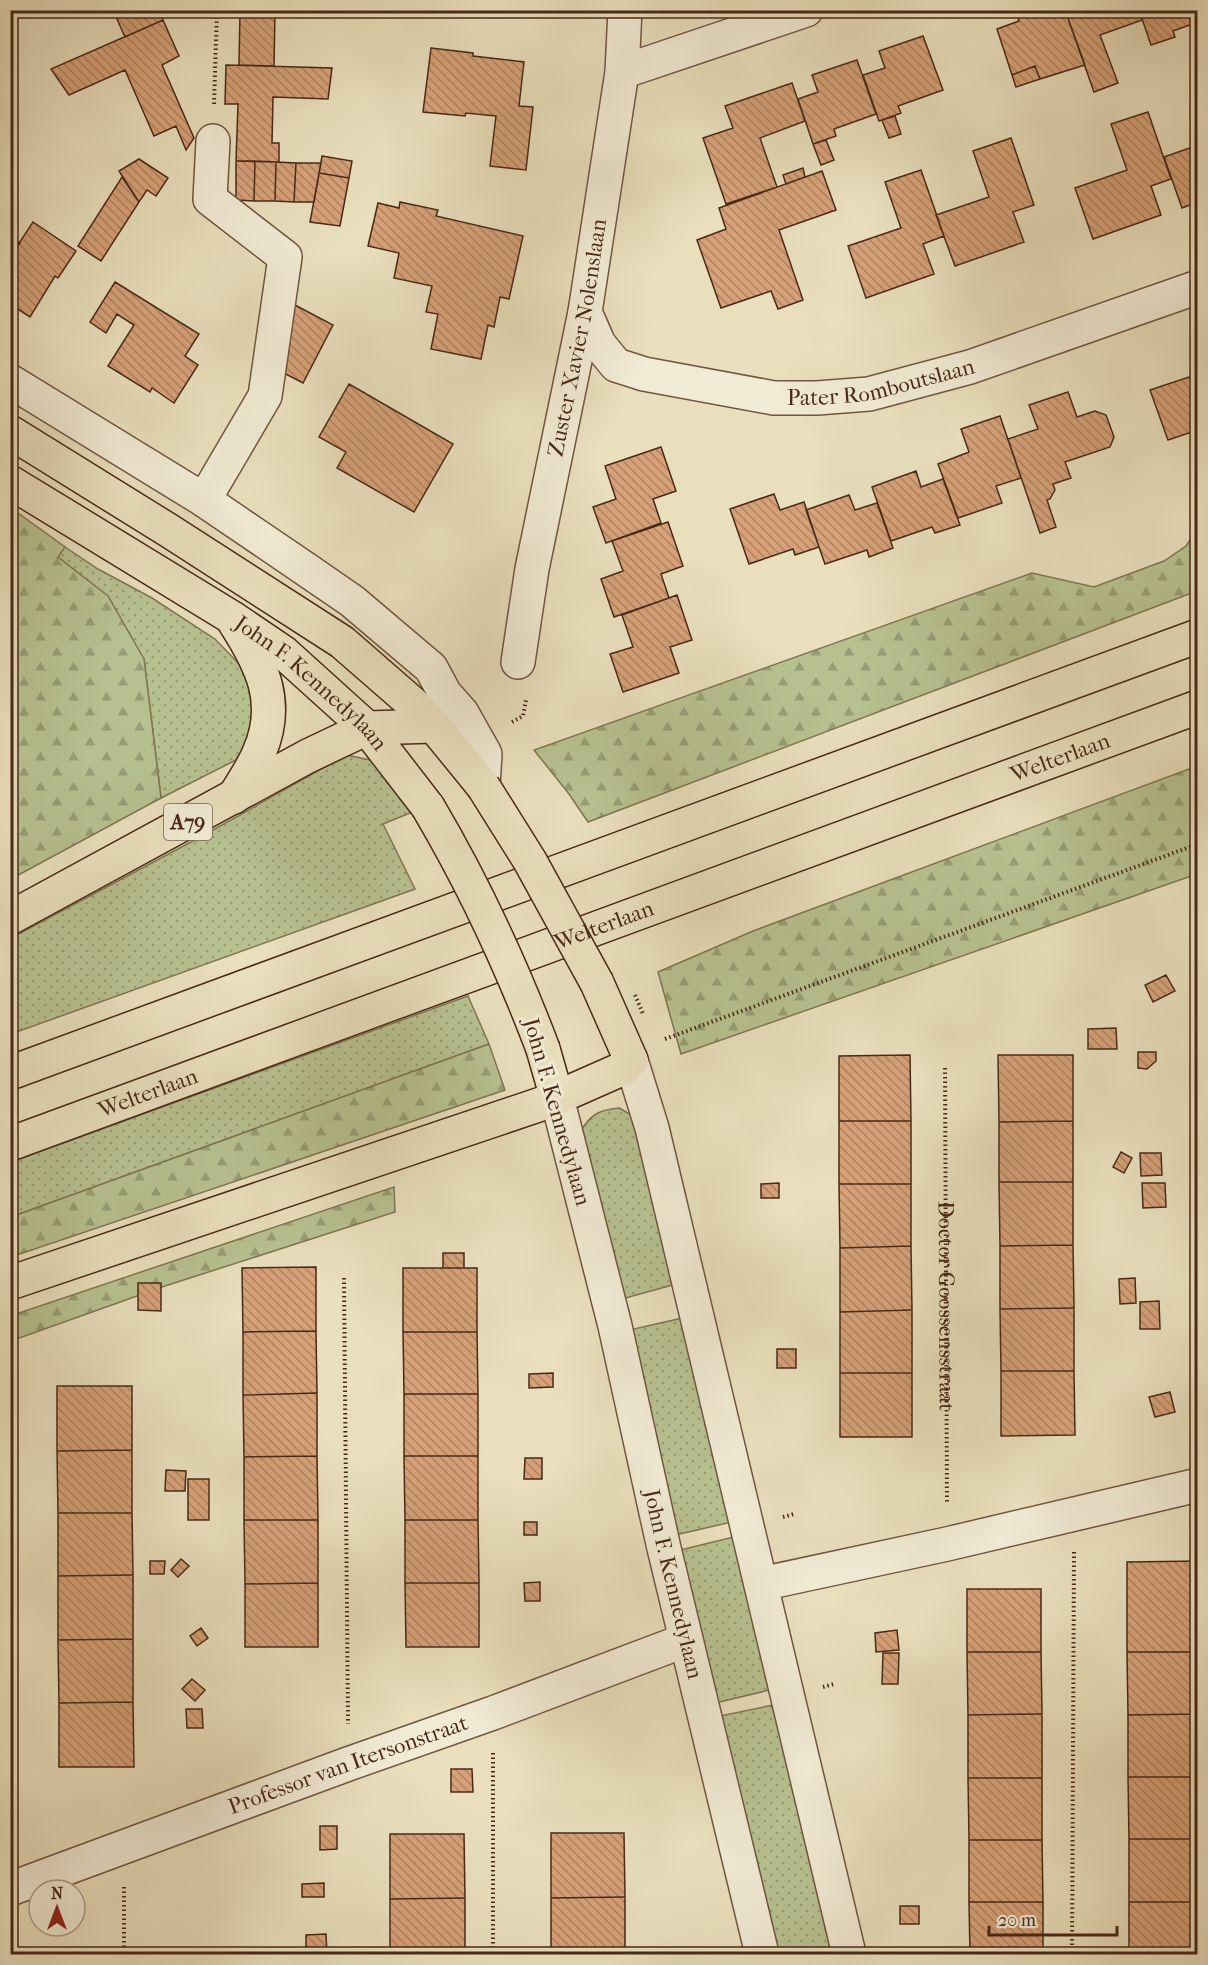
<svg xmlns="http://www.w3.org/2000/svg" width="1208" height="1965" font-family="'IM FELL French Canon',serif">
	<style>
		.grass { fill: url(#grass-dots); stroke: #807553; stroke-width: 1.5 }
		.forest { fill: url(#forest-firs); stroke: #807553; stroke-width: 1.5 }
		.building { fill: url(#building-back-hatch); stroke: #492916; stroke-width: 1.5 }
		.lines { fill: none; stroke-linecap: round; stroke-linejoin: round }
		.minor-casing { stroke: #715640; stroke-width: 36 }
		.major-casing { stroke: #492916; stroke-width: 36 }
		.path { stroke: #492916; stroke-width: 4; stroke-dasharray: 1.5 3; stroke-linecap: butt }
		.minor { stroke: #f1ead4; stroke-width: 33 }
		.major { stroke: #e9dfbd; stroke-width: 33 }
		.major-bridge-casing { stroke: #492916; stroke-width: 36; stroke-linecap: butt }
		.path-bridge { stroke: #492916; stroke-width: 4; stroke-dasharray: 1.5 3; stroke-linecap: butt }
		.major-bridge { stroke: #e9dfbd; stroke-width: 33 }
		.labels { text-anchor: middle; dominant-baseline: central; stroke-width: 6; stroke-linejoin: round; paint-order: stroke }
		.shield { fill: #f1ead4; stroke: #7b634f; stroke-width: 1.5 }
		.shield-label { font-size: 21px; font-weight: bold; fill: #492916 }
		.street-label { font-size: 22px; fill: #492916; stroke: #f1ead4 }
	</style>
	<defs>
		<pattern id="grass-dots" width="8" height="8" patternUnits="userSpaceOnUse" patternTransform="scale(1.5)"><rect width="8" height="8" fill="#b7c190"/><path d="M2 2h.1M6 6h.1" fill="none" stroke="#979d75" stroke-width="1.8" stroke-linecap="round"/></pattern>
		<pattern id="forest-firs" width="22" height="20" patternUnits="userSpaceOnUse" patternTransform="scale(1.5)"><rect width="22" height="20" fill="#b7c190"/><path d="M5 1l3.5 6h-7zM16 11l3.5 6h-7z" fill="#979d75"/></pattern>
		<pattern id="building-back-hatch" width="6" height="6" patternUnits="userSpaceOnUse" patternTransform="scale(1.5)"><rect width="6" height="6" fill="#d6a178"/><path d="M-1 5l2 2M0 0l6 6M5-1l2 2" fill="none" stroke="#b08361"/></pattern>
	</defs>
	<rect width="100%" height="100%" fill="#e9dfbd"/>
	<filter id="stains"><feTurbulence type="fractalNoise" baseFrequency=".00333" numOctaves="4"/><feColorMatrix values="0 0 0 0 .2 0 0 0 0 .09 0 0 0 0 .02 0 0 0 .5 -.17"/></filter>
	<radialGradient id="worn" r=".72"><stop offset=".6" stop-color="#630" stop-opacity="0"/><stop offset="1" stop-color="#630" stop-opacity=".3"/></radialGradient>
	<path class="grass" d="M65 547 98 569 152 598 215 639 242 667 253 689 256 715 248 740 236 760 161 798 144 659 57 557Z
		M346 755 375 761 415 811 383 824 415 889 11 1034V938L206 834Z
		M468 996 489 1044 11 1217V1162Z
		M619 1108 635 1117 680 1283 618 1300 579 1133C591 1115 597 1110 619 1108Z
		M687 1317 736 1521 675 1535 625 1331Z
		M738 1536 774 1689 715 1703 680 1550Z
		M778 1704 838 1954H774L720 1716Z"/>
	<path class="forest" d="M11 508 65 547 58 557 108 596 144 659 161 798 11 879Z
		M1197 530V591L588 822 569 794 534 750 1032 573 1094 587 1164 561 1186 546Z
		M1197 766V874L681 1054 658 972 753 931Z
		M489 1044 505 1090 11 1257V1217Z
		M394 1187 395 1212 165 1286 11 1341 10 1316Z"/>
	<path class="building" d="M113 10H159L163 20 125 37Z
		M240 10H338V13L275 11 274 66 239 65Z
		M344 10H362L355 16 346 14Z
		M1015 10H1065L1085 65 1040 79 1035 66 1012 75 997 29 1019 21Z
		M1065 10H1139L1142 20 1100 35 1118 83 1094 92Z
		M1139 10H1198V22L1173 31 1175 37 1151 45Z
		M163 20 179 56 162 65 194 138 186 150 176 126 154 136 125 70 69 95 51 69Z
		M923 36 943 90 898 106 901 113 879 121 863 75 885 68 879 51Z
		M431 48 473 53V56L524 62 519 106 533 107 526 170 490 166 496 116 466 113 465 116 423 112Z
		M857 60 876 114 834 129 836 136 813 144 798 99 818 92 812 75Z
		M226 65 332 68 328 99 273 97 272 143H279V162L236 161 238 104H225Z
		M1035 66 1040 79 1016 87 1012 75Z
		M792 83 805 121 760 138 777 187 726 204 703 138 733 128 725 106Z
		M1148 112 1171 179 1151 186 1161 215 1093 239 1075 188 1127 170 1111 124Z
		M895 116 901 134 889 138 882 120Z
		M1011 138 1034 205 1013 212 1024 242 955 266 936 215 989 197 973 151Z
		M826 140 834 160 821 165 813 144Z
		M1198 145V202L1182 208 1164 157Z
		M322 156 352 161 349 178 319 173Z
		M139 159 168 178 156 196 147 190 139 202 119 171Z
		M236 161H255L254 201 236 200Z
		M255 161 276 162 275 201H254Z
		M276 162 296 163 294 202 275 201Z
		M296 163H321L314 202H294Z
		M803 168 805 177 786 184 783 175Z
		M921 170 944 236 923 244 934 274 866 298 848 246 901 228 885 182Z
		M822 171 836 210 779 230 803 300 778 309 771 291 721 308 697 240 726 229 719 208Z
		M319 173 349 178 340 226 310 222Z
		M122 177 139 202 101 261 78 246Z
		M400 202 438 210 436 216 523 236 509 299 500 297 494 327 488 325 481 359 431 349 438 314 426 312 432 286 394 278 399 253 368 246 378 203 399 208Z
		M33 222 76 251 58 278 55 276 30 317 10 304V257Z
		M10 237 20 243 10 257Z
		M115 282 199 334 185 356 198 365 174 403 152 388 150 392 108 366 134 325 117 314 106 333 90 322Z
		M293 304 333 325 303 383 280 371Z
		M1198 374V430L1168 440 1150 390Z
		M349 384 453 444 414 512 337 468 346 452 319 437Z
		M1068 392 1077 417 1095 411 1106 415 1114 437 1110 447 1065 462 1071 478 1053 484 1055 490 1050 499 1047 500 1056 527 1040 533 1008 439 1038 429 1029 405Z
		M1000 416 1021 478 996 486 1002 503 958 518 938 464 969 452 961 429Z
		M661 447 676 491 653 499 661 523 606 543 593 507 616 499 605 466Z
		M916 471 921 487 943 479 960 525 935 533 932 527 891 541 872 487Z
		M774 494 780 510 804 502 819 547 795 555 793 549 749 564 730 509Z
		M849 495 855 510 877 503 893 548 869 557 867 550 825 564 806 510Z
		M668 522 683 566 661 574 669 598 614 617 601 579 623 571 612 541Z
		M677 595 692 640 670 647 679 673 623 692 610 654 633 647 622 615Z
		M1166 975 1175 991 1153 1002 1145 985Z
		M1116 1028 1117 1049H1088V1029Z
		M1138 1052H1156V1061L1147 1069 1138 1068Z
		M910 1055 911 1121H839V1056Z
		M998 1055H1073V1121L999 1122Z
		M839 1121H911V1184H839Z
		M1073 1121V1182H999V1122Z
		M1121 1152 1132 1158 1124 1173 1113 1167Z
		M1140 1153H1161L1162 1175 1141 1176Z
		M999 1182H1073V1245L1000 1246Z
		M779 1183V1198H761V1184Z
		M1142 1183H1165L1166 1207 1143 1208Z
		M839 1184H911V1246L840 1248Z
		M1073 1245 1074 1308 1000 1309V1246Z
		M911 1246 912 1310 840 1312V1248Z
		M443 1253H464V1268H443Z
		M316 1267V1331L243 1332 242 1268Z
		M403 1268H477V1332H403Z
		M1135 1278 1136 1303 1120 1304 1119 1279Z
		M138 1283H161V1311L138 1310Z
		M1159 1301 1160 1329H1140V1302Z
		M1074 1308V1371H1001L1000 1309Z
		M912 1310V1373H840V1312Z
		M316 1331 317 1393 243 1395V1332Z
		M403 1332H477L478 1394H404Z
		M777 1349H796V1368H777Z
		M1001 1371H1074L1075 1435 1001 1436Z
		M553 1373V1387L529 1388V1374Z
		M840 1373H912V1437H840Z
		M57 1386H132V1450L57 1451Z
		M1170 1392 1175 1412 1155 1417 1149 1397Z
		M317 1393V1456L244 1457 243 1395Z
		M404 1394H478V1456H404Z
		M132 1450V1513H58L57 1451Z
		M317 1456 318 1520H244V1457Z
		M404 1456H478V1520H405Z
		M525 1458H542V1479H524Z
		M166 1470 186 1471 185 1491H165Z
		M188 1479H209V1520H188Z
		M58 1513H132L133 1575 58 1576Z
		M244 1520H318V1583L245 1584Z
		M405 1520H478L479 1583H405Z
		M524 1522H537V1535H524Z
		M181 1559 189 1566 178 1577 171 1570Z
		M150 1561H165L164 1574H150Z
		M1198 1561V1652H1127V1562Z
		M133 1575V1639L58 1640V1576Z
		M540 1582V1601H525L524 1583Z
		M318 1583V1647H245V1584Z
		M405 1583H479V1647H406Z
		M967 1589H1041V1652H967Z
		M201 1628 208 1638 197 1646 190 1636Z
		M897 1630 899 1650 876 1652 875 1633Z
		M133 1639V1702L59 1703 58 1640Z
		M967 1652H1041L1042 1714 968 1715Z
		M1127 1652H1198V1714L1128 1715Z
		M883 1653H899L898 1684H882Z
		M192 1679 205 1690 195 1701 182 1689Z
		M133 1702 134 1767H59V1703Z
		M186 1709H202L203 1728H187Z
		M1042 1714V1778H968V1715Z
		M1198 1714V1777H1128V1715Z
		M451 1769H472L473 1792H451Z
		M1128 1777H1198V1839H1129Z
		M968 1778H1042V1840H969Z
		M320 1826H337V1849L320 1850Z
		M551 1833H624L625 1897 551 1898Z
		M390 1834H464L465 1898 390 1899Z
		M1129 1839H1198V1902H1129Z
		M969 1840H1042L1043 1902H969Z
		M324 1883V1897H302V1884Z
		M625 1897V1954H551V1898Z
		M465 1898V1954H390V1899Z
		M969 1902H1043V1954H970Z
		M1129 1902H1198V1954H1129Z
		M900 1906H919V1924H900Z
		M326 1934 327 1954H306V1935Z"/>
	<g class="lines">
		<g class="minor-casing">
			<g id="minor">
				<path d="M622 72 806 10"/>
				<path id="s2" d="M585 312 599 344 616 365 644 374 774 398H817L869 394 970 367 1198 287"/>
				<path d="M10 381 204 500 304 568 352 601 431 668 445 694 462 713 485 754 483 786"/>
				<path d="M204 500 265 396 285 257 210 199 213 141"/>
				<path id="s3" d="M518 662 532 569 585 312 622 72 625 10"/>
				<path d="M631 1060 652 1128 849 1954"/>
				<path id="s4" d="M557 1098 615 1326 663 1544 762 1954"/>
				<path d="M761 1584 947 1544 1198 1485"/>
				<path id="s5" d="M10 1889 348 1764 493 1713 686 1640"/>
			</g>
		</g>
		<g class="major-casing">
			<g id="major">
				<path d="M10 432 168 530 342 642 412 703 434 726 483 786"/>
				<path id="s6" d="M10 482 231 617 284 653 367 728 428 807"/>
				<path d="M234 797C242 783 253 768 259 753 281 703 262 665 235 623"/>
				<path d="M10 918 308 756 367 728 434 726"/>
				<path d="M543 1049 557 1098"/>
				<path d="M10 1073 1198 636"/>
				<path id="s7" d="M10 1144 1198 707"/>
				<path d="M10 1283 547 1102 624 1068 631 1060 597 983"/>
			</g>
		</g>
		<g class="path">
			<path d="M214 104 217 10"/>
			<path d="M512 722 523 716 526 700"/>
			<path d="M665 1039 1198 844"/>
			<path id="s1" d="M945 1068 947 1504"/>
			<path d="M344 1278 348 1724"/>
			<path d="M783 1517 794 1514"/>
			<path d="M823 1687 834 1684"/>
			<path d="M493 1753V1954"/>
			<path d="M124 1887V1954"/>
			<path d="M1072 1954 1074 1552"/>
		</g>
		<use href="#minor" class="minor"/>
		<use href="#major" class="major"/>
		<g class="major-bridge-casing">
			<path id="major-bridge" d="M483 786 530 861 597 983
				M428 807C474 885 511 964 543 1049"/>
		</g>
		<path class="path-bridge" d="M635 995 643 1014"/>
		<use href="#major-bridge" class="major-bridge"/>
	</g>
	<g class="labels">
		<rect class="shield" x="164" y="804" width="48" height="36" rx="4.5"/>
		<g class="shield-label">
			<text x="188" y="822">A79</text>
		</g>
		<g class="street-label">
			<text stroke="none"><textPath href="#s3" startOffset="330">Zuster Xavier Nolenslaan</textPath></text>
			<text stroke="none"><textPath href="#s2" startOffset="332">Pater Romboutslaan</textPath></text>
			<text stroke="none"><textPath href="#s6" startOffset="363">John F. Kennedylaan</textPath></text>
			<text stroke="none"><textPath href="#s7" startOffset="1119">Welterlaan</textPath></text>
			<text stroke="none"><textPath href="#s7" startOffset="633">Welterlaan</textPath></text>
			<text stroke="none"><textPath href="#s7" startOffset="147">Welterlaan</textPath></text>
			<text transform="translate(557 1112) rotate(74)">John F. Kennedylaan</text>
			<text stroke="none"><textPath href="#s1" startOffset="238">Doctor Goossensstraat</textPath></text>
			<text stroke="none"><textPath href="#s4" startOffset="500">John F. Kennedylaan</textPath></text>
			<text stroke="none"><textPath href="#s5" startOffset="360">Professor van Itersonstraat</textPath></text>
		</g>
	</g>
	<rect width="1208" height="1965" fill="none" stroke="#e9dfbd" stroke-width="36"/>
	<rect x="12" y="12" width="1184" height="1941" fill="none" stroke="#492916" stroke-width="3"/>
	<rect x="18" y="18" width="1172" height="1929" fill="none" stroke="#492916" stroke-width="1.5"/>
	<g transform="translate(57 1908)"><circle r="28" fill="#f1ead4" stroke="#ae9d88" stroke-width="1.5"/>
	<path d="M0-4.5L10 22L0 15L-10 22Z" fill="#8f2418"/>
	<text y="-9" font-size="16" font-weight="bold" text-anchor="middle" fill="#492916">N</text>
	</g>
	<path d="M989 1926v9h128v-9" fill="none" stroke="#492916" stroke-width="3"/>
	<text x="998" y="1926" font-size="18" fill="#492916" stroke="#f1ead4" stroke-width="4.5" paint-order="stroke">20 m</text>
	<rect width="100%" height="100%" filter="url(#stains)"/>
	<rect width="100%" height="100%" fill="url(#worn)"/>
</svg>
